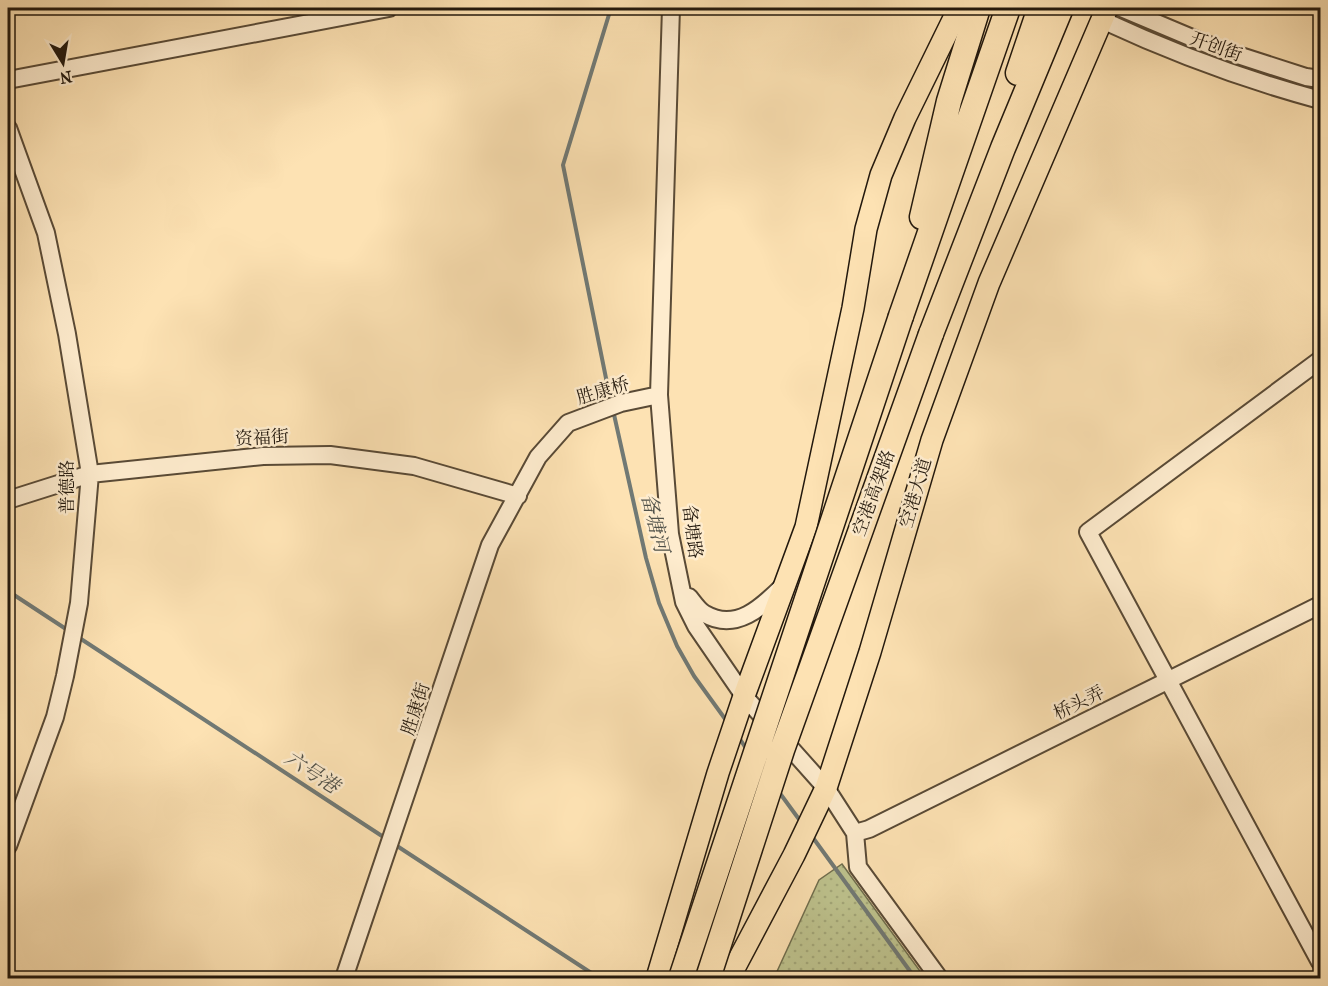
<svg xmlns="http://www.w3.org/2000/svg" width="1328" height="986" font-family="'IM FELL French Canon','Noto Serif SC',serif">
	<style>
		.park { fill: url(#park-dots); stroke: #706e4e; stroke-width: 1.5 }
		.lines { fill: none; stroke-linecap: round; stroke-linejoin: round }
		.stream { stroke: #717974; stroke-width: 4 }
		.minor-casing { stroke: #594a36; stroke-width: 20 }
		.major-casing { stroke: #22180d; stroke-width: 24 }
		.highway-casing { stroke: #22180d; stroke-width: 27 }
		.minor { stroke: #feecce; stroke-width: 16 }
		.major { stroke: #fde2b3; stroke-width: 21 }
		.highway { stroke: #fde2b3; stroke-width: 24 }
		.highway-bridge-casing { stroke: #22180d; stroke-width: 27; stroke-linecap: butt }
		.highway-bridge { stroke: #fde2b3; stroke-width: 24 }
		.labels { text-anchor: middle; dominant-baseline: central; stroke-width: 5; stroke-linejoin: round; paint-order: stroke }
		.street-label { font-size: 18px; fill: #22180d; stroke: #feecce }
		.water-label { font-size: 20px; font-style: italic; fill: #505149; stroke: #feecce }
	</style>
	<defs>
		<pattern id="park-dots" width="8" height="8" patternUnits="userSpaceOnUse" patternTransform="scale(1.5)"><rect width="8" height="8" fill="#bec38e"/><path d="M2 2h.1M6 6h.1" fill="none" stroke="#a3a779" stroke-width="1.8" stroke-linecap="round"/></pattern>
	</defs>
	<rect width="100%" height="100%" fill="#fde2b3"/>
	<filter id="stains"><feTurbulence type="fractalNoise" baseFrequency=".00333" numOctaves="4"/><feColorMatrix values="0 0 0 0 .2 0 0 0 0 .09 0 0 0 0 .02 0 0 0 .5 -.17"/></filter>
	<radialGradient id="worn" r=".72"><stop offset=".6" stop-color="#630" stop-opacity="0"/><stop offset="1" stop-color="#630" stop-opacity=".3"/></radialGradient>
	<path class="park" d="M842 864 925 978H774L819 880Z"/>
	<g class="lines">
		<path class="stream" d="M611 8 563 165 611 403
			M613 410 646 558 659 603 677 646 694 676 728 723
			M8 591 69 631
			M78 637 385 838
			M738 736 747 750
			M779 792 801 822
			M811 835 915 978
			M394 844 599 978"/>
		<g class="minor-casing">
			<path id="minor" d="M671 8 659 395 670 534 684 602 696 626 744 696 826 788 855 833 858 867 939 978
				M1121 8 1216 48 1306 77 1320 79
				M1102 20C1173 53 1245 80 1320 100
				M8 80 389 8
				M8 128 46 233 67 334 90 474 79 603 65 676 55 717 8 846
				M1320 360 1088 532 1320 962
				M8 500 90 474 263 456 330 455 414 466 518 496
				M689 597C693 602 699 611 705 614 736 632 762 607 783 586
				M855 833 869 829 1320 605
				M344 978 490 545 538 457 568 423 621 403 659 395"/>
		</g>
		<g class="major-casing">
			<path id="major" d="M657 978 718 773 744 696 806 527 853 308 866 229 881 175 905 118 959 8
				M729 978 794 855 826 788 870 652 932 440 989 283 1107 8"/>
		</g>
		<g class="highway-casing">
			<path id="highway" d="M1018 73 1040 8
				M922 217 949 101 978 8
				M901 316 1008 8
				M931 334 1003 148 1061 8"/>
		</g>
		<use href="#minor" class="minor"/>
		<use href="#major" class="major"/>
		<use href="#highway" class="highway"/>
		<g class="highway-bridge-casing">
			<path id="highway-bridge" d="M681 978 901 316
				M708 978 782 750 931 334"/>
		</g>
		<use href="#highway-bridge" class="highway-bridge"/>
	</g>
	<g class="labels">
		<g class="street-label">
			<text transform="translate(1216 47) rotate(20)">开创街</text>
			<text transform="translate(603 391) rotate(-17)">胜康桥</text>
			<text transform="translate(262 438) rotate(-3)">资福街</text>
			<text transform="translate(67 487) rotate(-90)">普德路</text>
			<text transform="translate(874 493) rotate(-70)">空港高架路</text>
			<text transform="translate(916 493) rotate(-74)">空港大道</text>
			<text transform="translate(692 532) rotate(83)">备塘路</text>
			<text transform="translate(1079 703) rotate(-26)">桥头弄</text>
			<text transform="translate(416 709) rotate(-72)">胜康街</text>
		</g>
		<g class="water-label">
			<text transform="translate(655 523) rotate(76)">备塘河</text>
			<text transform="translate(312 772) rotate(33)">六号港</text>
		</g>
	</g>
	<rect width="1328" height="986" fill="none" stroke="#fde2b3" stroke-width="30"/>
	<rect x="9" y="9" width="1310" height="968" fill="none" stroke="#22180d" stroke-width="3"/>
	<rect x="15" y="15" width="1298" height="956" fill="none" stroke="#22180d" stroke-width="1.5"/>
	<g transform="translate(63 63) rotate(169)" stroke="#feecce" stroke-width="4.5" paint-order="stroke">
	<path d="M0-4.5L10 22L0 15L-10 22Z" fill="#22180d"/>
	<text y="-9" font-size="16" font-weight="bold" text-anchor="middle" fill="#22180d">N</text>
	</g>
	<rect width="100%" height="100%" filter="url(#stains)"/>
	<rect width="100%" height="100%" fill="url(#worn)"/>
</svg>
